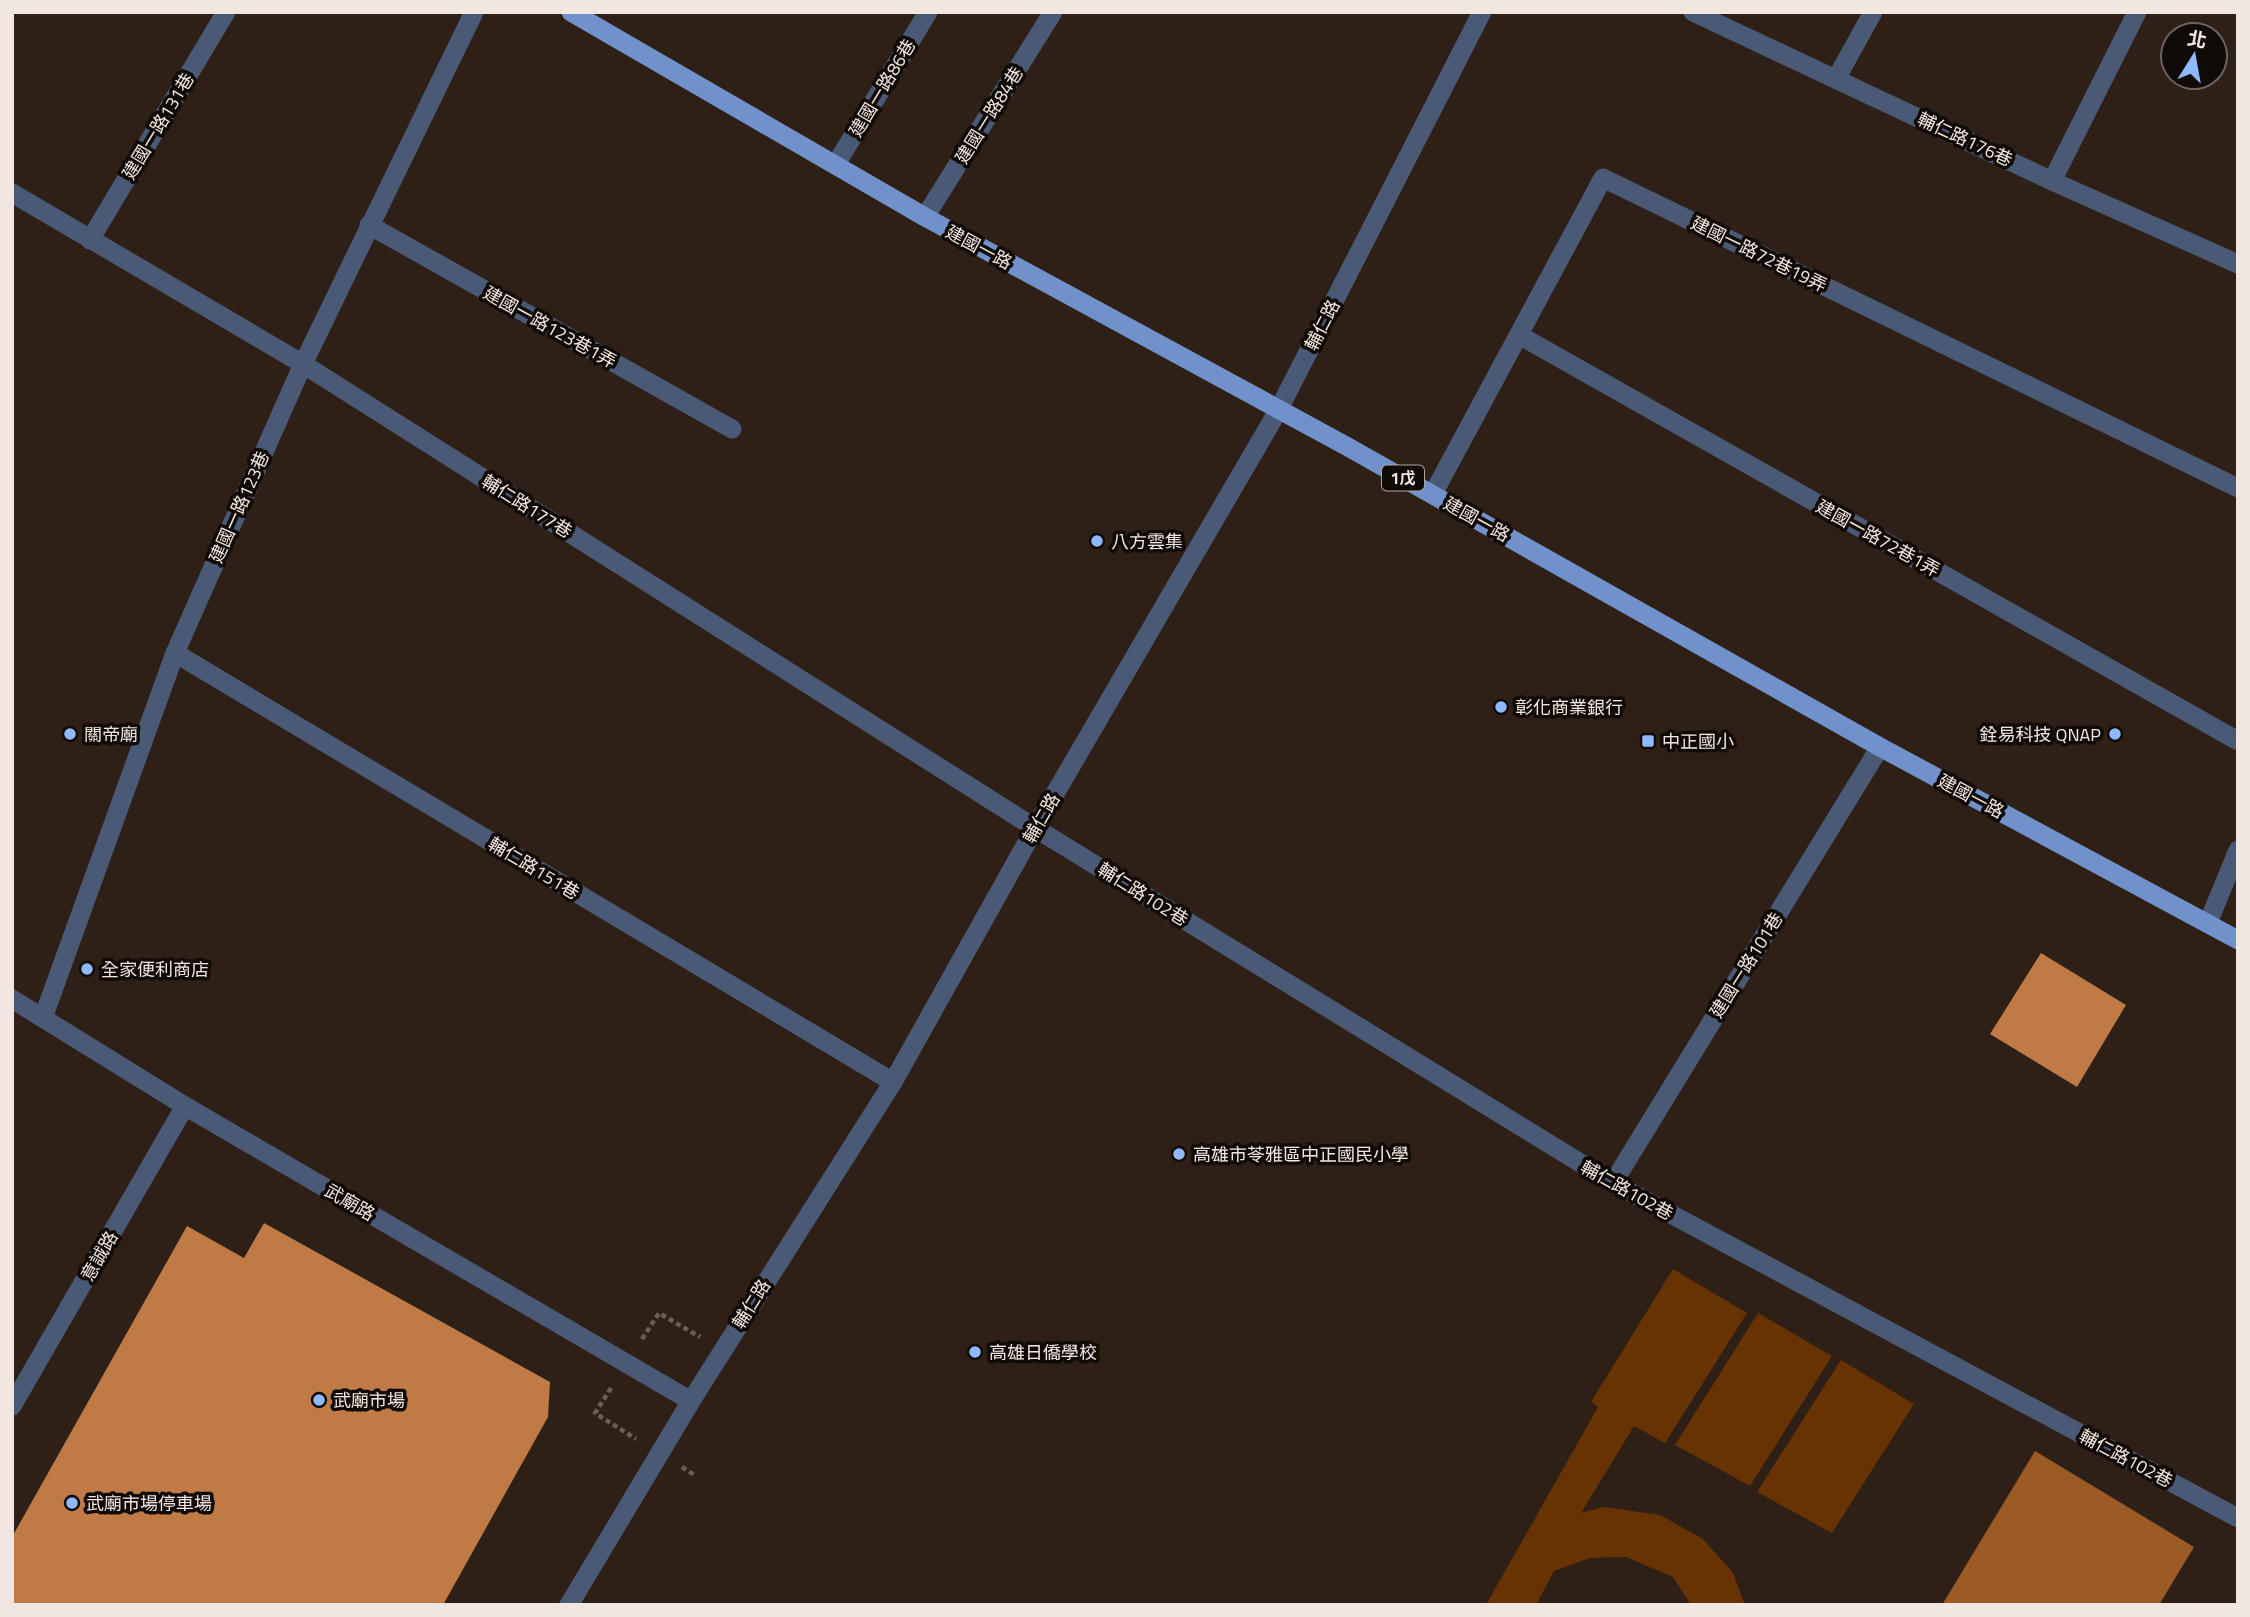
<svg xmlns="http://www.w3.org/2000/svg" width="2250" height="1617" font-family="'Titillium Web','Noto Sans TC',sans-serif">
	<style>
		.green { fill: #683302 }
		.water { fill: #9c5a25 }
		.building { fill: #bf7a46 }
		.lines { fill: none; stroke-linecap: round; stroke-linejoin: round }
		.path { stroke: #6b5e55; stroke-width: 4.5; stroke-dasharray: 5 3.5; stroke-linecap: butt }
		.service { stroke: #4a5a76; stroke-width: 19 }
		.minor { stroke: #4a5a76; stroke-width: 19 }
		.primary { stroke: #7091ca; stroke-width: 19 }
		.poi-dot { fill: #90b8fd; stroke: #110b07; stroke-width: 2.5 }
		.labels { text-anchor: middle; dominant-baseline: central; stroke-width: 7; stroke-linejoin: round; paint-order: stroke }
		.shield { fill: #110b07; stroke: #aea59f; stroke-width: 2 }
		.shield-label { font-size: 16px; font-weight: bold; fill: #f1e7e0 }
		.street-label { font-size: 18px; fill: #f1e7e0; stroke: #110b07 }
		.poi-label { font-size: 18px; fill: #f1e7e0; stroke: #110b07; text-anchor: start }
	</style>
	<rect width="100%" height="100%" fill="#2e2016"/>
	<path class="green" d="M1673 1269 1747 1313 1665 1443 1634 1426 1581 1513 1604 1507 1660 1515 1703 1539 1733 1573 1745 1605H1691L1673 1577 1626 1557 1590 1558 1554 1571 1536 1605H1486L1598 1407 1591 1402Z
		M1758 1313 1832 1356 1750 1486 1675 1445Z
		M1841 1360 1914 1404 1832 1533 1757 1492Z"/>
	<path class="water" d="M2035 1451 2194 1547 2159 1605H1942Z"/>
	<path class="building" d="M2041 953 2126 1005 2077 1087 1990 1034Z
		M264 1223 550 1382 548 1417 443 1605H12V1537L187 1226 244 1258Z"/>
	<g class="lines">
		<path class="path" d="M642 1339 659 1313 700 1337
			M611 1388 595 1413 636 1439
			M682 1467 696 1476"/>
		<path class="service" d="M12 193 303 364 1035 828 1613 1183 2238 1518
			M369 225 732 429
			M90 240 226 12
			M175 653 893 1082
			M1613 1183 1880 747"/>
		<path class="minor" d="M1693 12 2052 181 2238 264
			M1836 79 1873 12
			M836 164 928 12
			M2052 181 2137 12
			M925 217 1053 12
			M1519 335 2238 741
			M1433 494 1603 178 2238 488
			M2208 923 2238 850
			M12 999 185 1106 691 1401
			M43 1018 175 653 303 364 474 12
			M12 1406 185 1106
			M569 1605 691 1401 893 1082 1035 828 1279 409 1482 12"/>
		<path class="primary" d="M571 12 925 217 1348 447 1880 747 2238 940"/>
	</g>
	<g class="poi-dot">
		<circle cx="1097" cy="541" r="7"/>
		<circle cx="1501" cy="707" r="7"/>
		<circle cx="70" cy="734" r="7"/>
		<circle cx="2115" cy="734" r="7"/>
		<rect x="1641" y="734" width="14" height="14" rx="3.5"/>
		<circle cx="87" cy="969" r="7"/>
		<circle cx="1179" cy="1154" r="7"/>
		<circle cx="975" cy="1352" r="7"/>
		<circle cx="319" cy="1400" r="7"/>
		<circle cx="72" cy="1503" r="7"/>
	</g>
	<g class="labels">
		<rect class="shield" x="1382" y="465.5" width="42" height="25" rx="5"/>
		<g class="shield-label">
			<text x="1403" y="478">1戊</text>
		</g>
		<g class="street-label">
			<text transform="translate(882 88) rotate(-59)">建國一路86巷</text>
			<text transform="translate(989 115) rotate(-58)">建國一路84巷</text>
			<text transform="translate(158 126) rotate(-59)">建國一路131巷</text>
			<text transform="translate(1965 139) rotate(25)">輔仁路176巷</text>
			<text transform="translate(979 247) rotate(28)">建國一路</text>
			<text transform="translate(1759 254) rotate(26)">建國一路72巷19弄</text>
			<text transform="translate(1322 325) rotate(-63)">輔仁路</text>
			<text transform="translate(550 327) rotate(29)">建國一路123巷1弄</text>
			<text transform="translate(527 506) rotate(32)">輔仁路177巷</text>
			<text transform="translate(239 507) rotate(-66)">建國一路123巷</text>
			<text transform="translate(1477 519) rotate(29)">建國一路</text>
			<text transform="translate(1878 538) rotate(29)">建國一路72巷1弄</text>
			<text transform="translate(1971 796) rotate(28)">建國一路</text>
			<text transform="translate(1041 818) rotate(-60)">輔仁路</text>
			<text transform="translate(534 868) rotate(31)">輔仁路151巷</text>
			<text transform="translate(1143 894) rotate(32)">輔仁路102巷</text>
			<text transform="translate(1746 965) rotate(-58)">建國一路101巷</text>
			<text transform="translate(1627 1190) rotate(29)">輔仁路102巷</text>
			<text transform="translate(350 1202) rotate(30)">武廟路</text>
			<text transform="translate(99 1256) rotate(-60)">意誠路</text>
			<text transform="translate(751 1304) rotate(-58)">輔仁路</text>
			<text transform="translate(2126 1458) rotate(28)">輔仁路102巷</text>
		</g>
		<g class="poi-label">
			<text x="1111" y="541">八方雲集</text>
			<text x="1515" y="707">彰化商業銀行</text>
			<text x="84" y="734">關帝廟</text>
			<text x="2101" y="734" text-anchor="end">銓易科技 QNAP</text>
			<text x="1662" y="741">中正國小</text>
			<text x="101" y="969">全家便利商店</text>
			<text x="1193" y="1154">高雄市苓雅區中正國民小學</text>
			<text x="989" y="1352">高雄日僑學校</text>
			<text x="333" y="1400">武廟市場</text>
			<text x="86" y="1503">武廟市場停車場</text>
		</g>
	</g>
	<rect width="2250" height="1617" fill="none" stroke="#f1e7e0" stroke-width="28"/>
	<g transform="translate(2194 56) rotate(11)"><circle r="33" fill="#110b07" stroke="#6b635e" stroke-width="2"/>
	<path d="M0-5L12 26L0 18L-12 26Z" fill="#90b8fd"/>
	<text y="-10" font-size="19" font-weight="bold" text-anchor="middle" fill="#f1e7e0">北</text>
	</g>
</svg>
